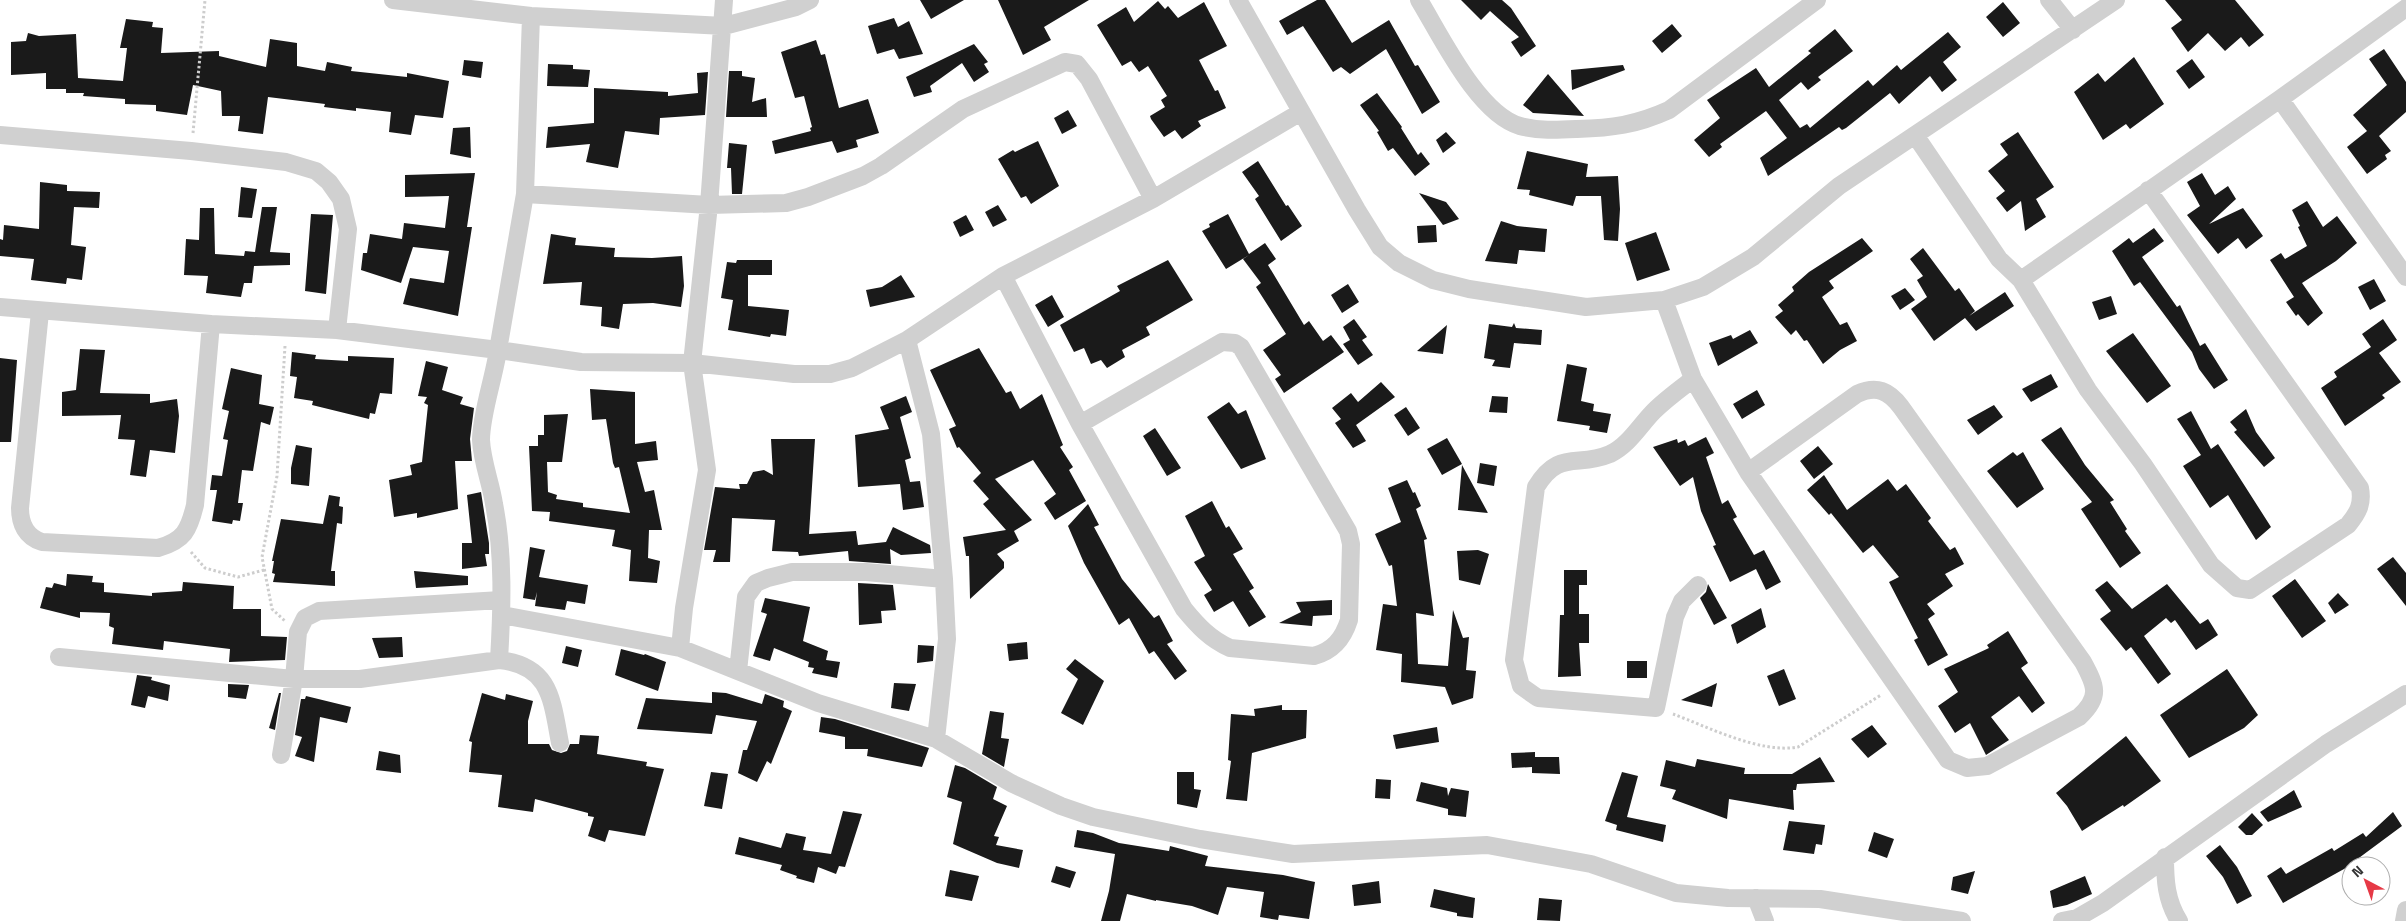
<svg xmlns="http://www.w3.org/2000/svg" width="2406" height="921" font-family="'Titillium Web',sans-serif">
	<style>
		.building { fill: #1a1a1a }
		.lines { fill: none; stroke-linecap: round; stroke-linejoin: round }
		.path { stroke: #cdcdcd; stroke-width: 3; stroke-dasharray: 2.5 2.5; stroke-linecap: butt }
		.street { stroke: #d0d0d0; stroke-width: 18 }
	</style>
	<rect width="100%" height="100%" fill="#fff"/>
	<path class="building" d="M920 0H964L931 19Z
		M998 0H1089L1044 27 1051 40 1023 55Z
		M1317 0H1325L1352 43 1389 20 1415 66 1418 65 1440 102 1422 114 1386 49 1350 74 1341 67 1333 72 1303 26 1287 35 1279 21Z
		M1461 0H1502L1511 8 1536 46 1521 57 1511 42 1519 37 1490 11 1481 20Z
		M2165 0H2235L2264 35 2249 47 2241 37 2225 51 2208 33 2188 52 2171 28 2182 20Z
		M1158 1 1165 9 1168 6 1178 18 1204 2 1227 46 1199 60 1215 91 1218 90 1226 108 1198 121 1201 126 1182 139 1175 130 1164 137 1151 119 1150 116 1165 107 1161 100 1167 96 1148 66 1139 72 1131 61 1122 66 1097 25 1126 7 1134 22Z
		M2003 2 2020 23 2003 37 1986 17Z
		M894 18 898 27 909 21 923 54 899 59 894 49 877 54 868 26Z
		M126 19 153 22 152 27 163 28 161 53 219 51V56L266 67 270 39 297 43V66L325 71 327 62 352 67 351 71 407 77V73L449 81 443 118 415 115 411 135 389 132 391 112 356 108V111L324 107 325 104 268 97 263 134 238 131 240 116H222L221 91 193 85 187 115 156 111V105L125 104V99L83 96 84 93H66V89H46V73L11 75V42L26 41 28 33 39 36 76 34 78 78 123 81 127 48H120Z
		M1672 24 1682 36 1662 53 1652 41Z
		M1835 29 1853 51 1818 77 1821 80 1808 90 1801 82 1779 100 1800 128 1807 124 1810 128 1868 80 1873 86 1897 65 1901 70 1948 32 1961 47 1943 62 1957 80 1942 92 1930 76 1899 104 1890 93 1846 128 1842 130 1839 127 1768 176 1760 158 1787 138 1766 111 1720 144 1722 147 1709 157 1694 140 1720 118 1707 100 1756 68 1769 87 1811 53 1808 51Z
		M816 40 821 55 825 54 839 108 868 99 879 133 856 140 858 147 837 153 832 141 775 154 772 141 811 131 810 128 812 127 804 96 795 98 781 52Z
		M974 44 988 62 984 64 989 72 974 82 962 63 930 86 932 92 914 97 906 77Z
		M2384 49 2406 82V112L2379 136 2391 151 2385 155 2387 159 2367 174 2347 147 2367 131 2353 115 2387 85 2369 59Z
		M2134 57 2164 104 2130 129 2126 124 2103 140 2074 92 2098 73 2105 82Z
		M2192 59 2205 77 2189 89 2176 71Z
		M464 60 483 62 481 78 462 75Z
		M548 64 573 65V69L590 70 588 87 547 86Z
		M1623 65 1625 70 1572 90 1571 70Z
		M729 71H742V76L755 78 752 102 766 98 767 117H726Z
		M708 72 705 115 660 118 659 135 625 131 618 168 586 162 590 144 546 148 548 127 594 123V88L668 92V96L698 93 697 73Z
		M1548 74 1584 116 1533 113 1523 105Z
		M1377 93 1402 127 1401 128 1418 155 1421 152 1430 164 1415 176 1393 148 1388 151 1377 132 1379 131 1360 105Z
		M1068 110 1077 126 1062 134 1054 118Z
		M470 127 471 158 450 154 453 128Z
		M1446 132 1456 143 1443 153 1436 140Z
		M2018 132 2054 187 2036 199 2046 217 2025 231 2021 201 2007 212 1996 198 2005 191 1988 171 2008 155 2000 144Z
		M1038 141 1059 186 1031 204 1026 196 1021 198 998 159 1013 150 1015 152Z
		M729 143 747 145 742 194H732L731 168H727Z
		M1527 151 1588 164 1586 177 1618 176 1620 209 1618 241 1604 240 1601 196H1576L1573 206 1529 195 1530 190 1517 189Z
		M1258 161 1286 206 1288 205 1302 226 1281 241 1255 199 1259 196 1242 172Z
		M475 173 467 227H472L458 316 403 304 410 278 444 283 449 251 413 247 401 283 361 270 363 253H367L370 234 402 239 404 223 445 228 449 196 405 197V175Z
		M2202 173 2215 195 2228 186 2236 199 2209 224 2243 208 2263 236 2246 249 2238 238 2218 254 2187 215 2200 206 2187 182Z
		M40 182 67 185V191L100 192 99 208 74 207 71 245 86 247 82 280 67 278 66 284 31 280 34 259 0 256V239L3 240 4 225 39 229Z
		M241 187 257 189 252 218 238 217Z
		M1419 193 1446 202 1459 219 1443 225Z
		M2307 201 2323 227 2337 216 2357 243 2336 261 2302 283 2323 313 2308 326 2298 314 2296 316 2286 302 2294 297 2270 260 2281 253 2285 259 2307 246 2298 227 2300 226 2292 210Z
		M998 205 1007 220 993 227 985 212Z
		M262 207H277L270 252 290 253V265L254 266 252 283H244L241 297 206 293 208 276 184 275 186 239 199 240 200 208H214L215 254 244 256 245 251 255 252Z
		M311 214 333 215 326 294 305 291Z
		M1228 214 1249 254 1265 243 1276 259 1268 265 1304 325 1309 321 1323 341 1331 335 1344 352 1284 393 1275 379 1281 375 1263 350 1286 334 1256 287 1261 283 1243 259 1249 255 1226 269 1202 231 1210 227 1209 224Z
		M966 215 974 230 960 237 953 222Z
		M1501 221 1517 226 1547 229 1545 252 1519 250 1517 264 1485 261Z
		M1436 225 1437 242 1418 243 1417 226Z
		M2154 228 2164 241 2142 257 2177 307 2180 305 2200 346 2205 343 2228 380 2214 389 2199 369 2192 352 2140 282 2134 286 2112 251 2129 238 2133 243Z
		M1656 232 1670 270 1637 281 1625 243Z
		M551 234 576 238 575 245 615 248 614 257 652 258 682 256 684 286 681 307 653 303 623 304 619 329 601 326 602 307 580 305 582 282 543 284Z
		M1862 238 1873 251 1829 281 1834 288 1822 297 1840 325 1847 322 1857 341 1840 350 1823 364 1807 340 1804 341 1796 330 1791 335 1775 317 1783 311 1778 305 1794 291 1792 287 1809 272Z
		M1923 248 1955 291 1959 288 1975 311 1969 316 2005 292 2014 306 1976 331 1965 318 1934 341 1911 309 1927 297 1917 280 1923 276 1910 259Z
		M737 260H772V275H748V306L789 310 786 336 771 334 770 337 728 330 733 300 721 298 727 262 736 263Z
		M1168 260 1193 300 1146 327 1150 335 1122 350 1125 357 1107 368 1101 360 1091 364 1084 348 1074 352 1060 325 1120 291 1117 286Z
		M901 275 915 297 870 307 866 290 882 287Z
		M2374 279 2386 301 2370 310 2358 287Z
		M1348 284 1359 302 1342 313 1331 295Z
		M1905 288 1915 300 1900 310 1891 296Z
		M1052 295 1064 317 1048 327 1035 305Z
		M2111 296 2117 314 2099 320 2092 302Z
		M1354 319 1367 337 1362 340 1373 355 1358 365 1343 344 1350 340 1343 327Z
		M2383 319 2397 340 2379 353 2401 382 2382 395 2385 398 2345 426 2321 388 2337 377 2334 372 2371 347 2362 334Z
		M1514 323 1516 328 1542 330 1541 345 1514 343 1510 368 1492 366 1495 360 1484 358 1489 324 1512 327Z
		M1447 325 1443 354 1417 351Z
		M1750 330 1758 343 1718 366 1709 343 1731 335 1733 339Z
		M2133 333 2171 386 2147 403 2106 351Z
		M979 348 1006 393 1011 391 1020 409 1042 394 1063 445 1060 447 1073 467 1069 470 1086 501 1055 520 1044 503 1056 494 1033 460 995 479 1032 520 1014 531 1019 541 997 554 1004 562V568L970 599 969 556H966L963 537 1006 530 983 504 989 499 973 481 981 473 959 447 957 448 949 429 956 426 930 370Z
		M80 349 105 350 100 393 150 394V403L177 399 179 416 175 453 150 450 146 477 130 475 135 440 118 439 121 415 62 416V392L76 390Z
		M292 352 316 355 315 359 348 361V356L394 358 392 394 380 393 375 414 370 413 369 419 312 405 313 401 294 398 297 377 290 376Z
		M0 358 17 360 11 442H0Z
		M426 361 448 367 442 390 463 397 460 404 474 408 470 439 472 461H455L458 509 417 518V513L394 517 389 480 412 475 410 465 422 462 428 405 424 403 427 397 418 396Z
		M1567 364 1587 368 1581 401 1594 404 1593 411 1611 414 1607 433 1589 430 1590 426 1557 421Z
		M231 368 262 375 259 404 274 407 270 425 261 422 253 471 242 470 238 503H243L240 521 233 520 232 524 212 521 217 490H210L212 475 222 476 228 440 223 439 229 411 222 409Z
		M2051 374 2058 387 2031 402 2022 389Z
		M1381 382 1395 397 1356 425 1366 441 1353 448 1335 423 1341 419 1332 408 1351 393 1358 402Z
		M590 389 635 392V444L656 441 658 460 637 462 645 492 654 490 662 530H649L648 558 660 561 657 583 629 581 631 550 612 546 615 530 549 521 550 512 532 511 529 446H538V435H544V415L568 414 562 462H547L548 492 557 495 556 499 583 503V507L630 513 619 467 615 468 613 463 606 419 592 420Z
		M1757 390 1765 405 1742 419 1733 404Z
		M906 396 912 412 900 417 911 458 905 460 910 482 920 481 924 507 903 510 900 484 858 487 855 435 889 429 880 407Z
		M1492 396 1508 397 1507 413 1489 412Z
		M1229 402 1238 414 1246 410 1266 459 1241 469 1207 417Z
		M1994 405 2003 417 1978 435 1967 420Z
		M1406 407 1420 428 1408 436 1394 415Z
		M2246 409 2256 432 2275 458 2264 467 2234 432 2237 430 2230 422Z
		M2191 411 2211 449 2218 444 2271 527 2256 540 2228 495 2210 508 2183 466 2201 455 2177 419Z
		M2061 427 2085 465 2114 500 2110 502 2127 529 2125 531 2141 553 2120 568 2081 509 2092 502 2041 440Z
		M1155 428 1181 468 1167 476 1143 436Z
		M1706 437 1714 453 1706 457 1722 504 1728 500 1737 517 1733 519 1754 555 1764 550 1781 582 1766 590 1756 569 1730 582 1713 546 1716 545 1701 511 1693 477 1680 486 1653 447 1677 439 1678 443 1685 440 1688 446Z
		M1447 438 1462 464 1442 475 1427 449Z
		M771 439H815L809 534 856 531 858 545 886 542 893 527 930 545 931 553 901 555 890 549 891 564 849 561 848 551 799 556 798 552 772 551 775 520 732 518 730 562H713L716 550H704L715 487 740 489 739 484H747L753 472 764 470 773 475Z
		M296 445 312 448 309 486 291 484V468Z
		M1818 446 1833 464 1814 479 1800 461Z
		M2013 452 2017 456 2023 452 2044 489 2017 508 1987 471Z
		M1480 463 1497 466 1494 486 1477 483Z
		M1462 465 1488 513 1458 510Z
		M1824 475 1847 510 1888 479 1897 491 1906 484 1931 518 1928 521 1950 550 1955 547 1964 564 1945 574 1953 586 1927 604 1935 614 1928 619 1948 655 1928 666 1914 640 1918 638 1889 582 1899 577 1873 545 1863 553 1831 513 1829 515 1807 490Z
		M1407 480 1413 493 1415 492 1421 506 1416 509 1427 539 1424 540 1434 616 1416 613 1418 664 1448 666 1453 610 1463 638 1469 637 1466 670 1476 671 1473 698 1452 705 1445 687 1401 682 1402 654 1376 650 1383 604 1397 606 1392 565 1389 566 1375 534 1401 522 1388 488Z
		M481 492 489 543V554H485L487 566 462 569V543H472L467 495Z
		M329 495 340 497 339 506 343 507 342 524 337 523 331 571H335V586L273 582 275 574 272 573 274 561H272L281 519 323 524Z
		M1212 501 1226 528 1229 526 1243 549 1233 554 1254 588 1249 591 1266 617 1249 627 1233 601 1214 612 1204 595 1212 590 1194 562 1205 556 1185 516Z
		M1088 504 1099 525 1094 527 1122 579 1154 618 1159 615 1173 641 1167 644 1187 671 1175 680 1154 651 1149 654 1129 618 1119 625 1084 563 1068 526Z
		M530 547 545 550 539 577 588 585 585 604 567 601 565 610 535 606 537 592 535 600 523 598Z
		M1478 550 1489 554 1480 585 1459 580 1457 551Z
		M2393 557 2406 573V606L2377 569Z
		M1564 570H1587V585H1579V614H1589V643H1579L1581 676 1558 677 1560 615H1564Z
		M414 571 468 576V585L416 588Z
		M67 574 93 576 92 582 104 583V592L152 596V593L182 591 183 582 234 586 233 609H261V636L287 637 285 660 229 662 230 649 164 641 163 650 112 644 114 628 109 626 110 613 80 612V618L40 608 46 587 52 588 54 583 66 586Z
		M2295 579 2326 621 2302 638 2272 596Z
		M2107 581 2132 609 2167 584 2200 624 2208 619 2218 635 2196 650 2175 620 2171 623 2166 618 2144 636 2171 674 2158 684 2131 647 2126 651 2100 619 2111 611 2095 590Z
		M858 583 893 585 896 610 881 611 882 623 859 625Z
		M1708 584 1727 618 1714 625 1700 598 1706 592Z
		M2338 593 2349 605 2335 614 2328 603Z
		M765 598 810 607 803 641 828 651 826 660 840 662 837 678 812 673 814 668 808 667 809 662 774 648 770 661 753 656 767 614 761 612Z
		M1332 600V615L1313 616 1312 626 1279 623 1301 612 1296 602Z
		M1761 608 1766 627 1737 644 1731 625Z
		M2008 631 2028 663 2021 668 2045 703 2032 713 2019 696 1991 717 2009 740 1986 755 1970 723 1955 733 1938 706 1958 692 1944 669 1989 648 1987 645Z
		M402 637 403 657 379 658 372 638Z
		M1027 642 1028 659 1009 661 1007 644Z
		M918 645 934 646 933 661 917 663Z
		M566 646 582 650 578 667 562 663Z
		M621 649 644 655 645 654 666 662 658 691 615 675Z
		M1075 659 1104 681 1083 725 1061 713 1078 679 1066 669Z
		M1627 661H1647V678H1627Z
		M1784 669 1796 699 1779 706 1767 676Z
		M2227 669 2258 715 2244 728 2189 758 2160 715Z
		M137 675 152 677 151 680 170 685 168 701 148 696 145 708 131 705Z
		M894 683 916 684 909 711 891 708Z
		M1717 683 1712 707 1681 700Z
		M228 684 249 685 246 699 228 697Z
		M712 692 726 693 762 704 765 694 784 701 783 707 792 711 771 764 767 761 757 782 738 773 743 750H747L757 721 716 715 712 734 637 729 646 698 712 703Z
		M279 693H281L275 730 269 728Z
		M482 693 505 700 506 694 533 701 528 721V744H549L552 750 561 753 567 751 570 744H579L580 735 599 736 597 754 647 762 646 766 664 769 645 836 609 830 605 842 588 836 594 817 588 816V813L535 799 533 812 498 807 502 775 469 772 472 742 469 741Z
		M306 696 351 707 347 723 320 717 314 762 295 756 302 737 295 735 301 699H305Z
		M1282 705V710H1307L1306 738 1252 753 1247 801 1226 799 1231 761 1228 760 1231 714 1255 716 1254 709Z
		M990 711 1004 713 1001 738 1009 739 1004 767 982 754Z
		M821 717 835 719 929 748 922 767 867 756 868 749H845V737L819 732Z
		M1872 725 1887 744 1868 758 1851 739Z
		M1437 727 1439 742 1396 749 1393 735Z
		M2126 736 2161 781 2124 807 2123 805 2082 831 2067 806 2056 793Z
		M379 751 400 755 401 773 376 770Z
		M1535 752V757H1559L1560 774 1532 773V767L1512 768 1511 753Z
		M1820 757 1835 782 1797 784 1796 790H1793L1794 810 1729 799 1727 819 1672 799 1676 790 1660 786 1666 760 1695 767 1697 759 1745 768 1744 774H1792Z
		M955 765 965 768 997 787 993 799 1007 806 994 836 999 837 996 845 1023 850 1019 868 997 863 953 844 962 802 947 797Z
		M711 772 728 774 722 809 704 806Z
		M1177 772H1194V789L1201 790 1197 808 1177 804Z
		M1622 772 1638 776 1627 817 1666 825 1663 842 1616 830 1617 825 1605 821Z
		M1376 779 1391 780 1390 799 1375 798Z
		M1421 782 1447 788 1448 796 1451 788 1469 791 1466 817 1448 815V809L1416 801Z
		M2294 790 2302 807 2268 822 2260 812Z
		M843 811 862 814 845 867 839 866 836 874 818 867 814 883 796 878 797 876 780 870 782 865 735 854 739 837 781 848 786 833 806 837 803 850 831 854Z
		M2393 812 2402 826 2344 869 2283 903 2267 876 2281 867 2286 874 2332 848 2334 851 2363 833 2366 837Z
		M2252 813 2263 825 2252 835H2246L2238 827Z
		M1789 821 1825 825 1822 845 1816 844 1814 854 1783 850Z
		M1077 830 1093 833 1119 843 1169 851 1170 846 1208 856 1205 866 1283 875 1315 882 1309 919 1279 915 1278 920 1260 917 1264 892 1227 887 1218 915 1192 906 1156 900V901L1127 894 1120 921H1101L1109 891 1115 854 1074 847Z
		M1874 832 1894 839 1887 858 1868 851Z
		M2220 845 2237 867 2252 896 2237 904 2223 877 2206 856Z
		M1056 866 1076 872 1070 888 1051 882Z
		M950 870 979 876 972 901 945 896Z
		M1975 871 1968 894 1951 890 1953 877Z
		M2085 876 2092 894 2067 905 2053 908 2050 891Z
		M1379 881 1381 903 1354 906 1352 885Z
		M1434 889 1475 898 1473 918 1457 916V913L1430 907Z
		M1539 898 1562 900 1560 921 1537 920Z"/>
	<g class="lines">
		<path class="path" d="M193 133 205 0
			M285 346 277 476 262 557 272 609 285 621
			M191 552 205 568 238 577 264 570
			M1673 714C1708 727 1761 754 1798 747L1881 695"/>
		<path class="street" d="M393 0 531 16 724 26 796 7 810 0
			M1238 0 1357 210 1380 247 1399 263 1433 280 1469 289 1586 307 1664 300 1703 287 1753 257 1839 186 2116 0
			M1419 0C1441 36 1478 114 1520 126 1539 131 1557 130 1577 129 1612 128 1636 125 1669 110L1817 0
			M2049 0 2073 30
			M2280 99 2406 277
			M0 135 191 151 286 162 316 171 329 182 341 199 348 229 337 330
			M1915 135 1999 259 2021 280 2088 390 2143 464 2211 565 2237 588 2250 590 2348 525C2358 513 2363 504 2360 488L2148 190
			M525 194 709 205 786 203 808 197 863 176 881 166 963 109 1065 62 1077 64 1089 79 1153 199
			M1003 276 1080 424 1184 609C1198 626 1210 639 1230 648L1314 656C1333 651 1343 639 1349 620L1351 544 1348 531 1241 347 1235 343 1222 342 1080 424
			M2021 280 2280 99 2406 8
			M1664 300 1693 379 1748 472 1948 760 1967 768 1987 766 2079 717C2101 697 2096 686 2083 662L1901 407C1889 391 1877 385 1857 394L1748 472
			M0 307 211 324 337 330 498 350 525 194 531 16
			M40 312 20 508C20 524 26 537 42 542L158 548C184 541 189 530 195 505L211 324
			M907 340 931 434 944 579 947 639 936 739
			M1693 379C1680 389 1666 399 1654 411 1640 425 1629 445 1610 454 1577 468 1559 449 1536 487L1514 660 1521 686 1538 698 1656 708 1675 617 1682 601 1698 585
			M502 615 680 648 818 703 936 739 1011 783 1061 806 1093 817 1200 839 1293 854 1487 845 1591 864 1676 893 1728 898 1820 899 1962 921
			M680 648 684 608 707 470 692 363 709 205 724 0
			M59 657 294 679H360L499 660C551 665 552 701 560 743
			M499 660C502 609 504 554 494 504 491 483 482 462 481 440 481 414 494 378 498 350L581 362 692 363 794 374H830L852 368 907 340 1003 276 1153 199 1301 112
			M738 671 746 597 756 583 768 578 792 572H866L944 579
			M281 755 294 679 298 632 305 618 319 611 501 600
			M2165 857C2165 880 2166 900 2179 921
			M1756 898 1765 921
			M2062 921 2077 918 2103 903 2326 744 2406 694
			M2404 921 2406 910"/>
	</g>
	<g transform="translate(2366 881) rotate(319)"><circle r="24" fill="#ffffff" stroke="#adadad"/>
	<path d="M0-4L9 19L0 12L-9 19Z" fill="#e63946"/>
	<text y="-8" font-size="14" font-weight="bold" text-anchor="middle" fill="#333333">N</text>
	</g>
</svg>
